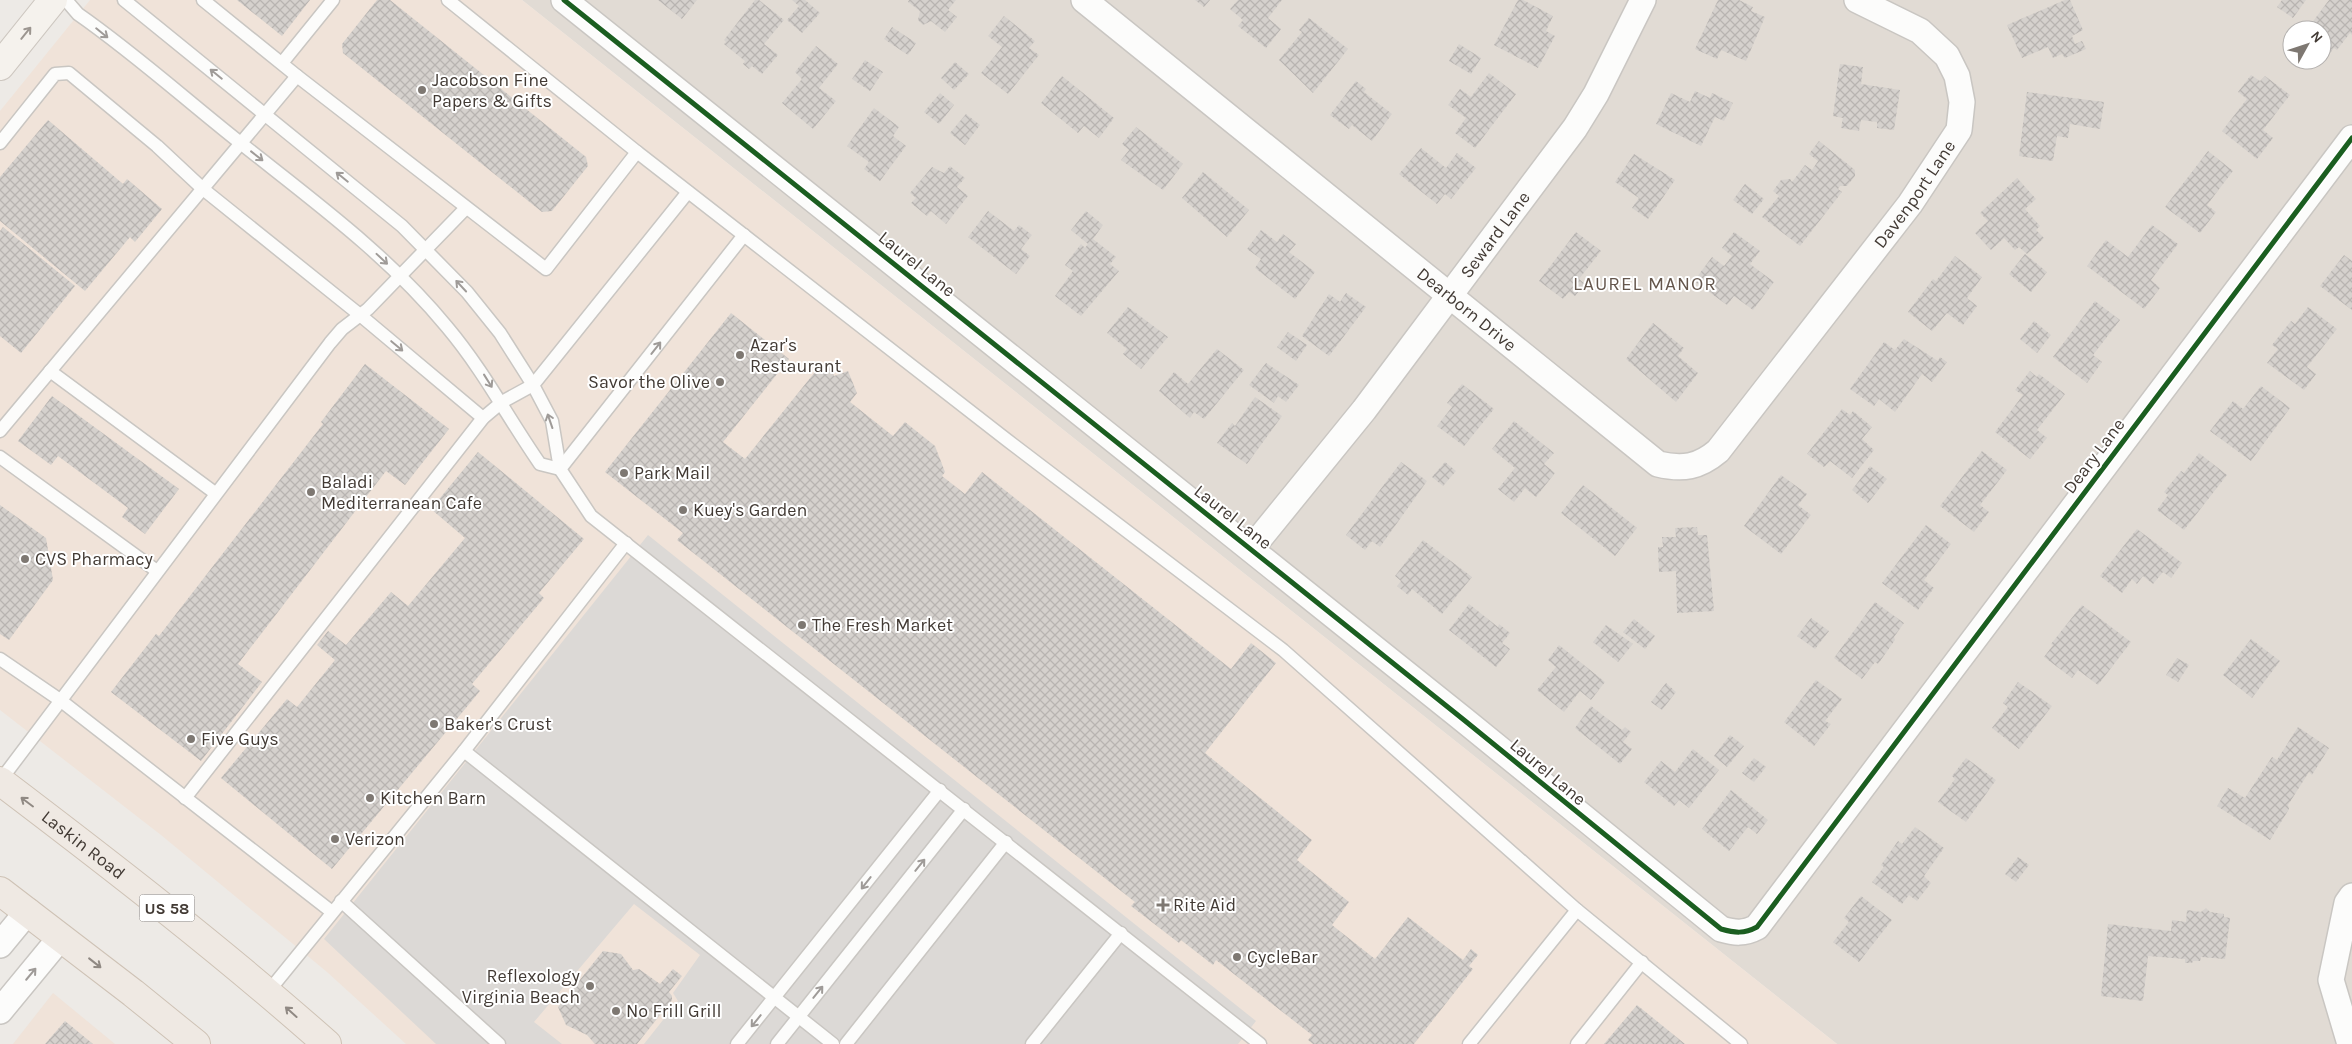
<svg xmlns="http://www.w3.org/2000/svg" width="2352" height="1044" font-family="Karla,sans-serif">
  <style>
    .residential { fill: #e1dbd4; fill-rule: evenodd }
    .commercial { fill: #f0e3d9 }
    .parking { fill: #dcd9d6 }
    .building { fill: url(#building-cross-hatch) }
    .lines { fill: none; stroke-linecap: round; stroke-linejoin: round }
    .lane-casing { stroke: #c9c6c2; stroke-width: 15 }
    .street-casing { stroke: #c9c6c2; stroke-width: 28 }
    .secondary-casing { stroke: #cdc7c0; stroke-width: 30 }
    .primary-casing { stroke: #cec2b5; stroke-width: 30 }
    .lane { stroke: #fcfcfb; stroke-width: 12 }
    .street { stroke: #fcfcfb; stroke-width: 25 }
    .secondary { stroke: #f5f2ed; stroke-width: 28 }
    .primary { stroke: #efe9e3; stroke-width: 28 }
    .cycleway-casing { stroke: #fff; stroke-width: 8 }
    .cycleway { stroke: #1b5e20; stroke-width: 5 }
    .oneway { stroke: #9c9690 }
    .oneway2 { stroke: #9f9b98 }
    .oneway3 { stroke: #908983 }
    .poi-dot { fill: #7e7872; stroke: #fff; stroke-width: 2 }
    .labels { text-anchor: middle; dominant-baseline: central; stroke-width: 4; stroke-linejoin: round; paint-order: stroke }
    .shield { fill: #fff; stroke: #7b7571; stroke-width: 1 }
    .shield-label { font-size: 16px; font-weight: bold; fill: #423a34 }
    .poi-label { font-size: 18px; fill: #423a34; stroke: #fff; text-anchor: start }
    .street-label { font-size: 18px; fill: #423a34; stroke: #fff }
    .neighbourhood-label { font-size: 19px; letter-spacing: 1px; fill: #64564c; stroke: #fff }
  </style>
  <defs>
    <pattern id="building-cross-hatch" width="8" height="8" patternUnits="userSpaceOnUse" patternTransform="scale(1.25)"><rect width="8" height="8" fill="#d5d1cd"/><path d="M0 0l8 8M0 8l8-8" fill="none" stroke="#b8b4b1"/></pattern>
  </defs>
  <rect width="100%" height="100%" fill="#edeae6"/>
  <path class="residential" d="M522,0H2352V1044H1837ZM2292,30H2322V60H2292Z"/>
  <g class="commercial">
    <polygon points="90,0 522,0 1837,1044 406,1044 327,972 161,835 0,710 0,111"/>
    <polygon points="53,993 115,1044 13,1044"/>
  </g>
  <polygon class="parking" points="648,535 1256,1021 1238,1044 644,1044 678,1001 673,993 700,955 634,904 534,1022 562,1044 436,1044 324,939"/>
  <g class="building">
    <polygon points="237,0 310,0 282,36"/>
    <polygon points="377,0 390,0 586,157 588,166 552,211 542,212 343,53 342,44"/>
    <polygon points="658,0 697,0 682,19"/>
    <polygon points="755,0 759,0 784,20 764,44 778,55 762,74 752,66 749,69 743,64 745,61 724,44 726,42 724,40"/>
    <polygon points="792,0 805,0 820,13 802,33 787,20 799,6"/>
    <polygon points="909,0 956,0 948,10 957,17 945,32 931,21 923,25 918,20 920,11 908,2"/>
    <polygon points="1195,0 1210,0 1204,7"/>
    <polygon points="1238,0 1282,0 1268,18 1281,29 1266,48 1238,26 1243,20 1230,9"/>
    <polygon points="1518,0 1523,0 1553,16 1546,31 1555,36 1538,68 1494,45"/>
    <polygon points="1718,0 1739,0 1753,7 1751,11 1765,17 1746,61 1721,50 1717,59 1695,49"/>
    <polygon points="2065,0 2070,0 2083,30 2072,36 2075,44 2082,41 2086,49 2065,58 2062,54 2053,58 2048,47 2022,58 2007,25"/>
    <polygon points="2282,0 2306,0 2293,18 2277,7"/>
    <polygon points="2329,0 2352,0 2352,35 2350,33 2337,50 2334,48 2327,57 2322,53 2322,30 2311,30 2308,28"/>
    <polygon points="1004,16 1035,41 1029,48 1039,55 1008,94 981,73 1002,47 988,36"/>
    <polygon points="1309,18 1348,49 1313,93 1279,60 1302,32 1299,30"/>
    <polygon points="892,27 916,43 908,55 884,39"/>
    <polygon points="1459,44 1481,58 1471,74 1449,61"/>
    <polygon points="816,46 838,64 819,88 836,101 813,129 782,103 802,79 795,72"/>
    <polygon points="865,60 883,72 870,91 852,79"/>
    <polygon points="955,62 969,74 954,90 941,78"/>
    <polygon points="1840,64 1863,67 1861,84 1900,90 1894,130 1877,128 1877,122 1861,120 1859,131 1841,128 1843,118 1833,116"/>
    <polygon points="1489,73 1516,94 1475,148 1455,133 1466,118 1448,105 1460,89 1471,97"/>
    <polygon points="2251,75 2260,81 2265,76 2290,95 2263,130 2273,138 2257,159 2222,131 2247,99 2238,92"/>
    <polygon points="1062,76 1114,118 1099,138 1084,126 1078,133 1041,103"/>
    <polygon points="1356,81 1366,89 1364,92 1392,114 1372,141 1352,125 1349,129 1330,115"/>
    <polygon points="1695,91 1710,98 1712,93 1733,103 1724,121 1715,117 1701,146 1656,124 1671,93 1690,102"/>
    <polygon points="2027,92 2104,102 2100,129 2070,124 2068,138 2057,136 2053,161 2019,156"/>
    <polygon points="940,93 954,105 939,124 924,112"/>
    <polygon points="874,108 899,127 893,136 906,146 880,181 864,169 869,162 847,146"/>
    <polygon points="966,114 980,125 965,145 950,133"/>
    <polygon points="48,120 123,184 127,179 162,209 135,242 130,237 85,291 0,221 0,177"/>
    <polygon points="1136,127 1183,164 1163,190 1121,160 1129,150 1122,144"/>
    <polygon points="1819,141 1855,170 1855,176 1847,186 1840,186 1838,189 1842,192 1800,246 1762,217 1779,196 1773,191 1781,180 1790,179 1792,182 1805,165 1812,170 1818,161 1809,154"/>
    <polygon points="1421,148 1446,168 1457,153 1476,168 1451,199 1445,194 1437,204 1399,174"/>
    <polygon points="2208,151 2233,171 2207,205 2216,212 2200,233 2165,207"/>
    <polygon points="1634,154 1675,180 1648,219 1632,208 1639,198 1615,182"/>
    <polygon points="950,166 965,178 957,187 968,196 946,224 931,211 927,216 911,203 916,198 910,193 932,167 944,173"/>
    <polygon points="1203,172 1249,210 1227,237 1182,198"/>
    <polygon points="2017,178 2036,199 2025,209 2040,226 2036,230 2044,238 2027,254 2019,247 2015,250 2004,238 1991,250 1975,233 1988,221 1980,213"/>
    <polygon points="1745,184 1764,199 1752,214 1733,200"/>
    <polygon points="988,211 1014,231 1019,225 1032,235 1021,249 1030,256 1016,274 968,237"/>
    <polygon points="1086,211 1103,225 1093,239 1116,257 1110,264 1119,271 1081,316 1055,296 1073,271 1065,265 1081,244 1085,248 1088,244 1071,230"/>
    <polygon points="2152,225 2178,244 2151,280 2160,288 2144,309 2087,266 2106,240 2128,257"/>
    <polygon points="3,227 75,286 21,353 0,336 0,231"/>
    <polygon points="1261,230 1277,242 1283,234 1296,244 1289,252 1315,272 1295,299 1255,268 1261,259 1247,249"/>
    <polygon points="1576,232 1601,251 1579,279 1585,284 1575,296 1569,292 1563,299 1539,281"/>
    <polygon points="1734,232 1760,251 1750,264 1774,282 1753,310 1734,296 1727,305 1694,281 1712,257 1724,266 1732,256 1722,248"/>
    <polygon points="2025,254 2047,272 2031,292 2009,274"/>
    <polygon points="2344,255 2352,261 2352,310 2320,286"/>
    <polygon points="1955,256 1982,277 1967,298 1977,306 1963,325 1947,313 1932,331 1908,312 1933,279 1936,281"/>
    <polygon points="1346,293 1366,307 1329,356 1302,336 1329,294 1340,302"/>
    <polygon points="2095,301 2120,320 2093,355 2102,362 2087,383 2053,357"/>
    <polygon points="1128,307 1168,337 1141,369 1123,354 1127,349 1107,333"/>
    <polygon points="2308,307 2337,329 2307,367 2316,374 2304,390 2267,363 2278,349 2272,345 2291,321 2295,324"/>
    <polygon points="731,313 789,359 723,442 745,459 819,367 829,363 834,376 848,371 857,393 850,402 893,436 905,422 935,446 945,472 942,476 965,494 982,472 1231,669 1251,643 1276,663 1205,753 1312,840 1297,860 1349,902 1332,925 1375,959 1408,917 1463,960 1471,949 1478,955 1469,966 1473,969 1414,1044 1313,1044 1308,1040 1312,1035 1216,960 1213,965 1181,940 1179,943 1131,906 1135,902 677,540 683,533 605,472"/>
    <polygon points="2034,321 2051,335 2037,353 2020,339"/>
    <polygon points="1653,323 1684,348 1678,356 1698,373 1676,402 1626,359"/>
    <polygon points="1288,332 1307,345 1296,361 1277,347"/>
    <polygon points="1904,339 1938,361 1940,357 1947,362 1932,382 1922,374 1895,412 1879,399 1874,406 1850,389 1884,342 1895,350"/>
    <polygon points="1217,349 1244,370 1204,419 1194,412 1190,418 1159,391 1174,372 1188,384"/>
    <polygon points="1266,363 1299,385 1286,402 1278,396 1274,403 1249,385"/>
    <polygon points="365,364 449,429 405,485 386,471 238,664 262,682 201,761 111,692 156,634 159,636 323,424 321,422"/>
    <polygon points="2030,371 2037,377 2039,374 2065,394 2037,430 2047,438 2030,459 1995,432 2023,395 2015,390"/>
    <polygon points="1462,384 1494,409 1464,446 1437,426 1452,407 1447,403"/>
    <polygon points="2261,386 2290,408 2251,461 2210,431 2233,401 2243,409"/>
    <polygon points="52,396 179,489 145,534 122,517 128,508 58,456 51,465 18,441"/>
    <polygon points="1255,397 1282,416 1247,464 1217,443 1232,423 1235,426"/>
    <polygon points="1842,409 1850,415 1853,411 1872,427 1862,439 1874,450 1852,478 1830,461 1824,467 1807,454"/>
    <polygon points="1514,421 1554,453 1544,464 1555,473 1536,497 1525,488 1514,502 1498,489 1515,468 1492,449"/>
    <polygon points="1982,451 2007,470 1980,505 1989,512 1974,532 1940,506"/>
    <polygon points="478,452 584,539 539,593 544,598 472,684 480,691 332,869 221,778 287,699 297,707 335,660 317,645 328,631 346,645 391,592 408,606 465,538 431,509"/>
    <polygon points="2199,453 2227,475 2184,530 2157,510 2168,495 2164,492 2181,471 2184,473"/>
    <polygon points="1401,462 1427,481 1380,547 1372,541 1365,550 1346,535"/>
    <polygon points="1445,462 1456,471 1443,486 1432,477"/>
    <polygon points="1870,466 1887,479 1868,503 1852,490"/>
    <polygon points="1781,475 1807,494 1798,505 1811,515 1781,554 1744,526"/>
    <polygon points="1583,485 1637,528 1615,556 1561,513"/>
    <polygon points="0,505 46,538 53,580 9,640 0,634"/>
    <polygon points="1926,525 1951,544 1924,580 1934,588 1918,610 1882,583"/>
    <polygon points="1697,527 1698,535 1707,535 1714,611 1677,613 1676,571 1659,572 1658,547 1663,547 1662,537 1676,537 1675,528"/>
    <polygon points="2137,529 2182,563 2171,578 2163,572 2153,584 2143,576 2137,584 2132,579 2122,593 2100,576"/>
    <polygon points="1423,540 1472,577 1442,614 1412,589 1408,595 1397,586 1401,581 1395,576"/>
    <polygon points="1875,602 1904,623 1894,637 1895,640 1878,664 1875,662 1862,679 1834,658"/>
    <polygon points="1469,604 1498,627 1499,624 1510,633 1502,643 1510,649 1496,667 1449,630"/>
    <polygon points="2082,605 2131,642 2098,685 2078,670 2072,678 2044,657 2053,645 2051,644"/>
    <polygon points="1811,618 1829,631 1815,649 1797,636"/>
    <polygon points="1634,619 1655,636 1645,649 1623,632"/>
    <polygon points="1606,625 1633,644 1618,662 1593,642"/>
    <polygon points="2251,639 2280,661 2252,698 2223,675"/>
    <polygon points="1559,645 1605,682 1591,700 1580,691 1564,712 1537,690 1556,667 1548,660"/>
    <polygon points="2177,658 2189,665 2178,682 2166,675"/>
    <polygon points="1816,680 1842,699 1825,721 1831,724 1814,746 1784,722"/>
    <polygon points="2018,682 2052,706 2019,749 1992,728 2008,707 2003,703"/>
    <polygon points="1666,683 1676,692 1662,710 1651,702"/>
    <polygon points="1591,706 1622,730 1625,727 1631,732 1623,742 1632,749 1620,764 1575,728"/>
    <polygon points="2298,727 2329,748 2312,775 2309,772 2288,805 2289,809 2270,840 2217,806 2228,788 2245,798 2272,757 2277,760"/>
    <polygon points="1730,735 1744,746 1727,767 1714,756"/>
    <polygon points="1693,749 1719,770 1689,808 1679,800 1674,806 1644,782 1661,761 1675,772"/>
    <polygon points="1754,758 1766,767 1754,782 1742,773"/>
    <polygon points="1966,758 1996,780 1966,822 1938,802 1955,779 1952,776"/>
    <polygon points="1731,790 1768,820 1757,834 1748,827 1729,851 1702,829"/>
    <polygon points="1915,827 1944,848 1924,876 1931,883 1917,901 1909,895 1902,904 1872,882 1884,867 1881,865 1898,841 1902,844"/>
    <polygon points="2018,857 2029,865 2016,882 2005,874"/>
    <polygon points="1861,896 1892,920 1859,962 1833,942 1849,922 1844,918"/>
    <polygon points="2206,908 2210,912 2224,914 2224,917 2230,918 2225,959 2201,957 2200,961 2193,961 2192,963 2185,963 2185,959 2148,956 2143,1001 2101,996 2108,924 2171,931 2172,920 2186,922 2187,910 2201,912"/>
    <polygon points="603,951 621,954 633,970 639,969 660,984 673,969 682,976 669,992 672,996 672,1000 637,1044 595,1044 587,1035 566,1025 558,1007"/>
    <polygon points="1637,1005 1685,1044 1604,1044"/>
    <polygon points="65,1021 93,1044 45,1044"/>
  </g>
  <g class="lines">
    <defs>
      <g id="lane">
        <path d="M66,0L78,14C134,53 185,99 238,141C312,200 387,254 447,327C484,371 508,418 540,464L560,469"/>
        <polyline points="124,0 402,226 467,292 500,333 533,385 552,421 560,469 591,516 1260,1044"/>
        <polyline points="203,0 297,76 546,269 637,152 448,0"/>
        <polyline points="282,63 333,0"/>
        <polyline points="0,143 55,74 69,73 157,146 203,189 360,315 483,418"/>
        <polyline points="637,152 1007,440 1283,650 1577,910 1469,1044"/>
        <polyline points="50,371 215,493"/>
        <polyline points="0,431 297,76"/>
        <polyline points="0,457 157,571"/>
        <polyline points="560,469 744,235"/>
        <polyline points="0,659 60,700 332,912"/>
        <polyline points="464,751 833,1044"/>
        <polyline points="0,781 330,343 342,329 368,309 466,208"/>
        <polyline points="185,798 483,418 502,402 533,385 688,192"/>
        <polyline points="341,901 499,1044"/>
        <polyline points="1577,910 1741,1044"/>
        <polyline points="268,992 464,751 626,543"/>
        <polyline points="737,1044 940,790"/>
        <polyline points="777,1044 964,809"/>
        <polyline points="846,1044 1006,842"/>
        <polyline points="1032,1044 1121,933"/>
        <polyline points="1577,1044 1642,962"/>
      </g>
      <g id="street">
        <path d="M564,0L1464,720L1721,929C1735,933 1744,934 1757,927L2352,138"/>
        <path id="s1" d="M1084,0L1658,464C1683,470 1699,467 1718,451L1910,204L1959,130L1962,102L1957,76L1947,56L1920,31L1857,0"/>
        <path id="s2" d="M1251,549L1364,410L1575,128L1596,94L1643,0"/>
        <polyline points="0,945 28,911"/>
        <polyline points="0,1011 61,937"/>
        <polyline points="2350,1044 2331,980 2347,903 2352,896"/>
      </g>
      <polyline id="secondary" points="0,66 53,0"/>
      <g id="primary">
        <path id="s3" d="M0,781C112,866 222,951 327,1044"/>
        <polyline points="0,891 133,993 196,1044"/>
      </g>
    </defs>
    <use href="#lane" class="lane-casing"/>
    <use href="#street" class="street-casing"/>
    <use href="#secondary" class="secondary-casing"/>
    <use href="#primary" class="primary-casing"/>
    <use href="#lane" class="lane"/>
    <use href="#street" class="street"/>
    <use href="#secondary" class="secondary"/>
    <use href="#primary" class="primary"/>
    <defs>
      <path id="cycleway" d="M564,0L1464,720L1721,929C1735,933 1744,934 1757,927L2352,138"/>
    </defs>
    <use href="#cycleway" class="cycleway-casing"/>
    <use href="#cycleway" class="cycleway"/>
  </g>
  <defs><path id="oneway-shaft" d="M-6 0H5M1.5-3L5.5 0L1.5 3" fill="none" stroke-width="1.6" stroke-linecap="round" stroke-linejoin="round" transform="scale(1.25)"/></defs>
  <use class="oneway" href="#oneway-shaft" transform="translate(26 33) rotate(-51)"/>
  <g class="oneway2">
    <use href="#oneway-shaft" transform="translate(102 33) rotate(39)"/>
    <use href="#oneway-shaft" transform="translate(216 74) rotate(-141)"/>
    <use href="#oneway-shaft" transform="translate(257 156) rotate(38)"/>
    <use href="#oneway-shaft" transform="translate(342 177) rotate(-141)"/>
    <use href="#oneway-shaft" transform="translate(382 259) rotate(43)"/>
    <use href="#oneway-shaft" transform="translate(461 286) rotate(-133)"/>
    <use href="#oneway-shaft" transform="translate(397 346) rotate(40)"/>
    <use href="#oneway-shaft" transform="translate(656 348) rotate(-52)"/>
    <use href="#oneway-shaft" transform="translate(488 381) rotate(58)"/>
    <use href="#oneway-shaft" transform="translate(550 421) rotate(-109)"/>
    <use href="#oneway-shaft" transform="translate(920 865) rotate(-51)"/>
    <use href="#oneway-shaft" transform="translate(866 883) rotate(128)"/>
    <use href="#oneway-shaft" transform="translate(31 974) rotate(-50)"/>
    <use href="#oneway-shaft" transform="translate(818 992) rotate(-51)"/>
    <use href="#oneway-shaft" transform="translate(756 1021) rotate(129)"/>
  </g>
  <g class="oneway3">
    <use href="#oneway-shaft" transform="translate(27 802) rotate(-143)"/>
    <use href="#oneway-shaft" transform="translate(95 963) rotate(38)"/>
    <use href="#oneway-shaft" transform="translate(291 1012) rotate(-138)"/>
  </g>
  <g class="poi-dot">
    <circle cx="422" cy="90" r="5"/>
    <circle cx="740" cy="355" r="5"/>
    <circle cx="720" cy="382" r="5"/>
    <circle cx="624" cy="473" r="5"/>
    <circle cx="311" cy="492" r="5"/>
    <circle cx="683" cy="510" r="5"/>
    <circle cx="25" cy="559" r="5"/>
    <circle cx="802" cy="625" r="5"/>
    <circle cx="434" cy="724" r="5"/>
    <circle cx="191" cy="739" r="5"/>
    <circle cx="370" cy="798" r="5"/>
    <circle cx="335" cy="839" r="5"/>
    <path d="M1160.5 897.5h5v5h5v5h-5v5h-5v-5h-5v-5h5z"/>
    <circle cx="1237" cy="957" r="5"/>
    <circle cx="590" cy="986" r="5"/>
    <circle cx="616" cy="1011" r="5"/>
  </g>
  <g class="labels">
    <rect class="shield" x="139.5" y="894.5" width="55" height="27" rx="4"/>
    <g class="shield-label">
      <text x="167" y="908">US 58</text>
    </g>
    <g class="poi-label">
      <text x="432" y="80">Jacobson Fine<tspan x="432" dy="21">Papers &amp; Gifts</tspan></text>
      <text x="750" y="345">Azar's<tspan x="750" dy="21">Restaurant</tspan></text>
      <text x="710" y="382" text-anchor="end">Savor the Olive</text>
      <text x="634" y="473">Park Mail</text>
      <text x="321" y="482">Baladi<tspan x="321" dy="21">Mediterranean Cafe</tspan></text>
      <text x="693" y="510">Kuey's Garden</text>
      <text x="35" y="559">CVS Pharmacy</text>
      <text x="812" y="625">The Fresh Market</text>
      <text x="444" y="724">Baker's Crust</text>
      <text x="201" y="739">Five Guys</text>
      <text x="380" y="798">Kitchen Barn</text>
      <text x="345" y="839">Verizon</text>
      <text x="1173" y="905">Rite Aid</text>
      <text x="1247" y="957">CycleBar</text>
      <text x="580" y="976" text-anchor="end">Reflexology<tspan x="580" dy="21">Virginia Beach</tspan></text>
      <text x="626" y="1011">No Frill Grill</text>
    </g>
    <g class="street-label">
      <text stroke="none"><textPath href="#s1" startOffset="1126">Davenport Lane</textPath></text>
      <text stroke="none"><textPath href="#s2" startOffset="398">Seward Lane</textPath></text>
      <text transform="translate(917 264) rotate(39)">Laurel Lane</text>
      <text stroke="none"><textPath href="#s1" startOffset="492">Dearborn Drive</textPath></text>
      <text transform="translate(2094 456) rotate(-53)">Deary Lane</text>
      <text transform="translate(1233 517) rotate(38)">Laurel Lane</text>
      <text transform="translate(1548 772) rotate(40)">Laurel Lane</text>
      <text stroke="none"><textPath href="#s3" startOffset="105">Laskin Road</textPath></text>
    </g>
    <g class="neighbourhood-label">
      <text x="1645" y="284">LAUREL MANOR</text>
    </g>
  </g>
  <g transform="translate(2307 45) rotate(50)"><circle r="24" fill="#ffffff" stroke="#b3b0ae"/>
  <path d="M0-4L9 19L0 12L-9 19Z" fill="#7e7872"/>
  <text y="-8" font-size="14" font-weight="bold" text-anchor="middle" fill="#423a34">N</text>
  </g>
</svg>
